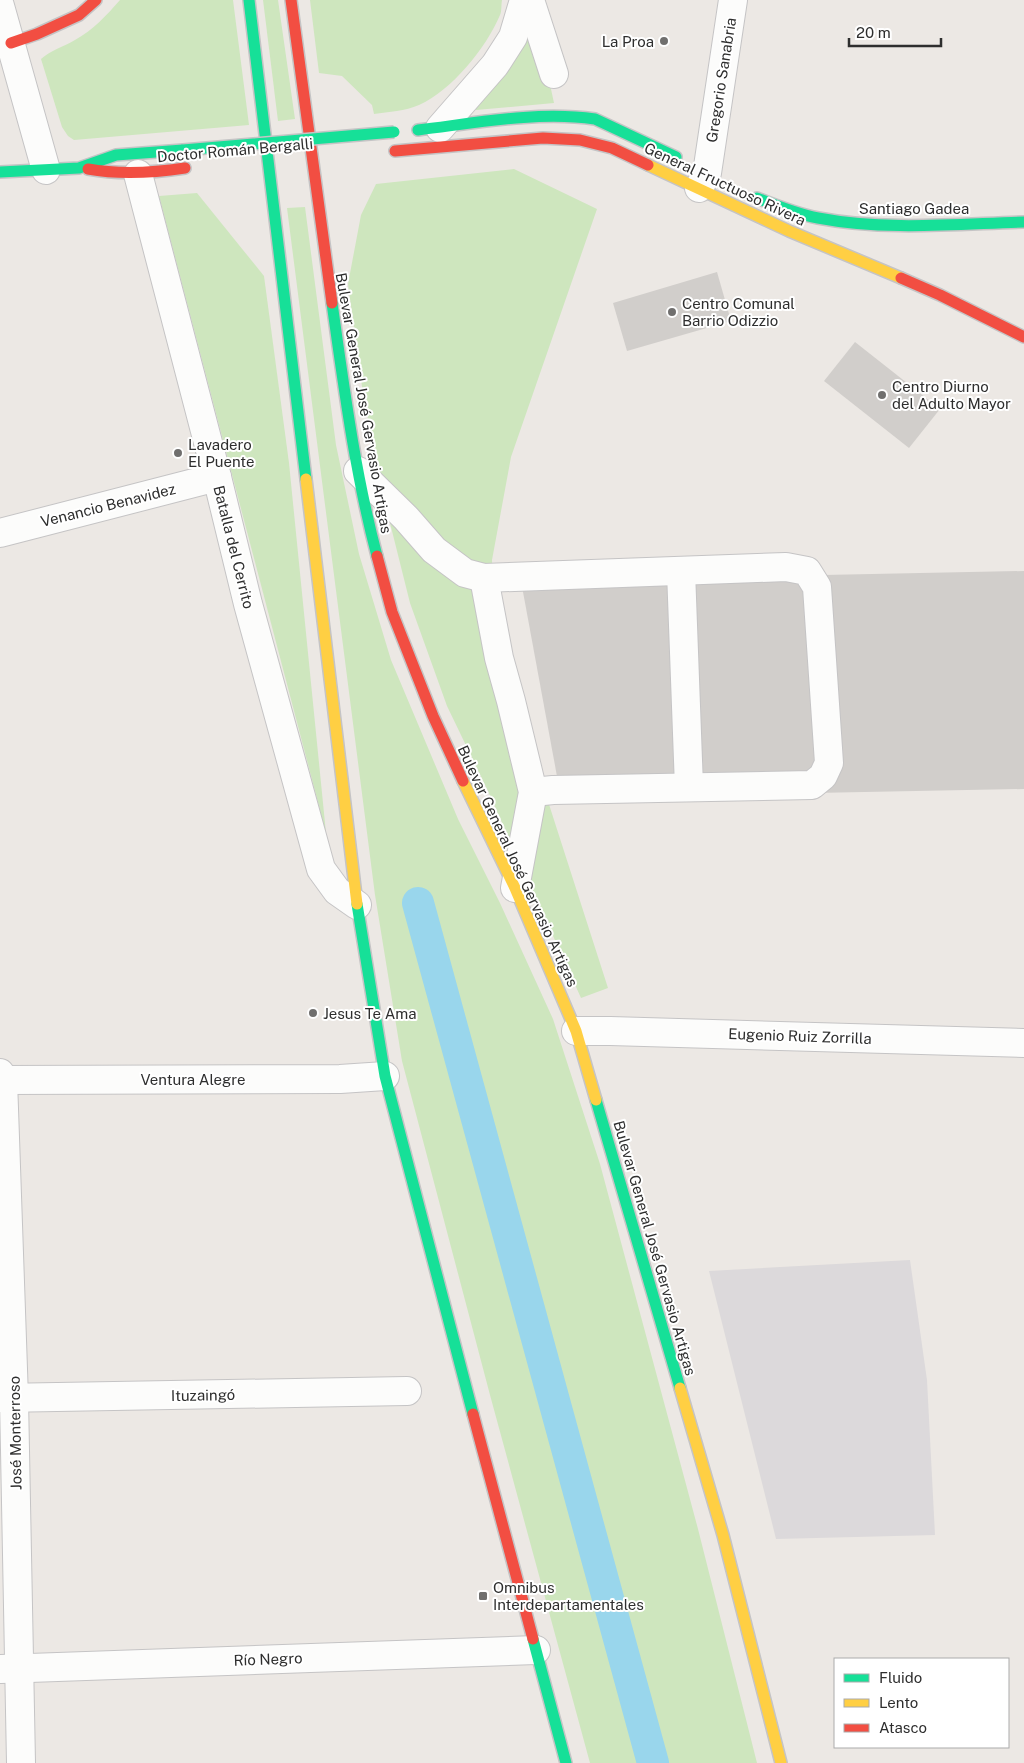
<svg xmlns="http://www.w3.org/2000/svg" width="1024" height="1763" font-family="'Public Sans',sans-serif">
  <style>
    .industrial { fill: #dcd9db }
    .green { fill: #cee6be }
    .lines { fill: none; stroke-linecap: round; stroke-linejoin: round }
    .canal { stroke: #99d6ec; stroke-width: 32 }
    .building { fill: #d1cecb }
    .street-casing { stroke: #c5c4c5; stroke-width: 30 }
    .fast-casing { stroke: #c5c4c5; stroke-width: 14 }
    .slow-casing { stroke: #c5c4c5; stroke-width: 14 }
    .jam-casing { stroke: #c5c4c5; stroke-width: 14 }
    .street { stroke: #fcfcfb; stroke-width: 28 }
    .fast { stroke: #16e098; stroke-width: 11 }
    .slow { stroke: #ffcf43; stroke-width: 11 }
    .jam { stroke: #f24e42; stroke-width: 11 }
    .fast-bridge-casing { stroke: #c5c4c5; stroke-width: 14; stroke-linecap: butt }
    .fast-bridge { stroke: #16e098; stroke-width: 11 }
    .poi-dot { fill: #706f6e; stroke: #fff; stroke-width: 2 }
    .labels { text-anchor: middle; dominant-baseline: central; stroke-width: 4; stroke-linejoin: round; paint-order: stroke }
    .poi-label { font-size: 15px; fill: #2e2e2e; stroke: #fff; text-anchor: start }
    .street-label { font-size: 15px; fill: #2e2e2e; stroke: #fff }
  </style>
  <rect width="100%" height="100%" fill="#ece8e4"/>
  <polygon class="industrial" points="910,1260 927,1380 935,1535 776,1539 709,1271"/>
  <g class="green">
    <path d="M120,0H233L249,125L74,140L68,136L62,127L41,59C51,50 63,47 75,40C93,30 107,15 120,0Z"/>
    <polygon points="263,0 278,0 295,119 278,121"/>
    <path d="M310,0H502C501,5 502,11 500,15C486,48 452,90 419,105C405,111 389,112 374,114L372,105L342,76L319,73Z"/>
    <polygon points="525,30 551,89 554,103 476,110 474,106"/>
    <polygon points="514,169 597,209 511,457 492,560 493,591 537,767 608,988 581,998 487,789 447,706 410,603 384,499 363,394 348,284 361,215 376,184"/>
    <polygon points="197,193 264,276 289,463 326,833 159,196"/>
    <polygon points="305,207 336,445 359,554 391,660 458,819 500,903 553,1019 600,1164 698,1529 757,1763 590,1763 490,1395 402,1061 375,895 287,208"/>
  </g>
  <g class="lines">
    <polyline class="canal" points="418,903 653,1763"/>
  </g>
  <g class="building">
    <polygon points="717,272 731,321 627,351 613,303"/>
    <polygon points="855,342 940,409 909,448 824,381"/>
    <polygon points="1024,571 1024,789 561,798 521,581"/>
  </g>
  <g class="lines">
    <defs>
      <g id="street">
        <polyline points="530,0 554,74"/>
        <polyline points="0,6 46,170"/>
        <polyline points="440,128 495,65 513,37 524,0"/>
        <polyline points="138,174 217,477 248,604 321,869 337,891 357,905"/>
        <polyline points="699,188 707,173 733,0"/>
        <polyline points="358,471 406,518 434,550 465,573 484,578 786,567 807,571 817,587 829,763 823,776 812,785 553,790 533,792"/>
        <polyline points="0,533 217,477"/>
        <polyline points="681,571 689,787"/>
        <polyline points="484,578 499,658 511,701 533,792 515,888"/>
        <polyline points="576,1031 610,1031 1024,1043"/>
        <polyline points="0,1073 3,1080 14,1398 21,1763"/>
        <polyline points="0,1080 340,1079 385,1076"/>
        <polyline points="0,1398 407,1391"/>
        <polyline points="1,1669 536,1650"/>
      </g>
      <g id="fast">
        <polyline points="249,0 306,479"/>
        <path d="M418,130C476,123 537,111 595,119L676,157"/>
        <polyline points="0,172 79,168 116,155 183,150"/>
        <path d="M757,198C777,206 797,214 818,218C886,231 956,224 1024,222"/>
        <path d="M332,303C344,388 355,473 377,556"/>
        <polyline points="357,904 385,1076 473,1414"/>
        <polyline points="596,1100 680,1388"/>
        <polyline points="533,1639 566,1763"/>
      </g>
      <g id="slow">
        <polyline points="648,165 789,231 901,278"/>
        <polyline points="306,479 357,904"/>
        <polyline points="463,781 515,888 576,1031 596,1100"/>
        <polyline points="680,1388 723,1535 781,1763"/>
      </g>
      <g id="jam">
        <polyline points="291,0 332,303"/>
        <polyline points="11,43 37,34 79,15 96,0"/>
        <polyline points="395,151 543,138 580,140 612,148 648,165"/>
        <path d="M88,169C121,175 152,173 185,168"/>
        <polyline points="901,278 940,295 1024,337"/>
        <polyline points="377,556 392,612 433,716 463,781"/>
        <polyline points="473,1414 533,1639"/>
      </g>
    </defs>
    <use href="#street" class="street-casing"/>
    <use href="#fast" class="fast-casing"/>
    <use href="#slow" class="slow-casing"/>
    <use href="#jam" class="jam-casing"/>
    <use href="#street" class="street"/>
    <use href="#fast" class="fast"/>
    <use href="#slow" class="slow"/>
    <use href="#jam" class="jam"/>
    <defs>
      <polyline id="fast-bridge" points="183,150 394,132"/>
    </defs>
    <use href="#fast-bridge" class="fast-bridge-casing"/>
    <use href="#fast-bridge" class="fast-bridge"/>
  </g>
  <g class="poi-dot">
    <circle cx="664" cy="41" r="5"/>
    <circle cx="672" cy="312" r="5"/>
    <circle cx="882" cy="395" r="5"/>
    <circle cx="178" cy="453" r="5"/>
    <circle cx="313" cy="1013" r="5"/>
    <rect x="478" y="1591" width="10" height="10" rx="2.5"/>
  </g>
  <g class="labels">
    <g class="poi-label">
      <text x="654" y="41" text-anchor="end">La Proa</text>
      <text x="682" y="303">Centro Comunal<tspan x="682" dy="17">Barrio Odizzio</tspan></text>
      <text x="892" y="386">Centro Diurno<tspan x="892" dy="17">del Adulto Mayor</tspan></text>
      <text x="188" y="444">Lavadero<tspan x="188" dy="17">El Puente</tspan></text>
      <text x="323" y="1013">Jesus Te Ama</text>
      <text x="493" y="1587">Omnibus<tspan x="493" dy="17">Interdepartamentales</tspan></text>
    </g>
    <g class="street-label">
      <text transform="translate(721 80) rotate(-81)">Gregorio Sanabria</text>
      <text transform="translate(235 150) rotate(-5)">Doctor Román Bergalli</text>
      <text transform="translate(725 184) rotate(25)">General Fructuoso Rivera</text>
      <text x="914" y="208">Santiago Gadea</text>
      <text transform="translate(364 403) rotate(80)">Bulevar General José Gervasio Artigas</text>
      <text transform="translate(108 505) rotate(-14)">Venancio Benavidez</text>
      <text transform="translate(234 547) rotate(76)">Batalla del Cerrito</text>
      <text transform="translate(518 866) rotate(65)">Bulevar General José Gervasio Artigas</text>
      <text transform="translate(800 1036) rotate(2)">Eugenio Ruiz Zorrilla</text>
      <text x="193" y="1079">Ventura Alegre</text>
      <text transform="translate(655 1248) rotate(74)">Bulevar General José Gervasio Artigas</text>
      <text transform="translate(203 1395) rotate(-1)">Ituzaingó</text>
      <text transform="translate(15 1433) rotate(-91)">José Monterroso</text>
      <text transform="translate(268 1659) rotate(-2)">Río Negro</text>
    </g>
  </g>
  <rect x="834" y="1658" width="175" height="90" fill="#ffffff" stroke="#ababab"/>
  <rect x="844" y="1674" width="25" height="8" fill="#16e098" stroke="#ababab"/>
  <text x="879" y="1683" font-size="15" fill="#2e2e2e">Fluido</text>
  <rect x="844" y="1699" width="25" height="8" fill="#ffcf43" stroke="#ababab"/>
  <text x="879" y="1708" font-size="15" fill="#2e2e2e">Lento</text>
  <rect x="844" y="1724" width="25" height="8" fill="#f24e42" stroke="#ababab"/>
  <text x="879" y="1733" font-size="15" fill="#2e2e2e">Atasco</text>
  <path d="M849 38v8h92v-8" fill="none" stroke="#2e2e2e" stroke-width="2.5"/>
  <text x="856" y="38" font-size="15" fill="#2e2e2e" stroke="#ffffff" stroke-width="4" paint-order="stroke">20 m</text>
</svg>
